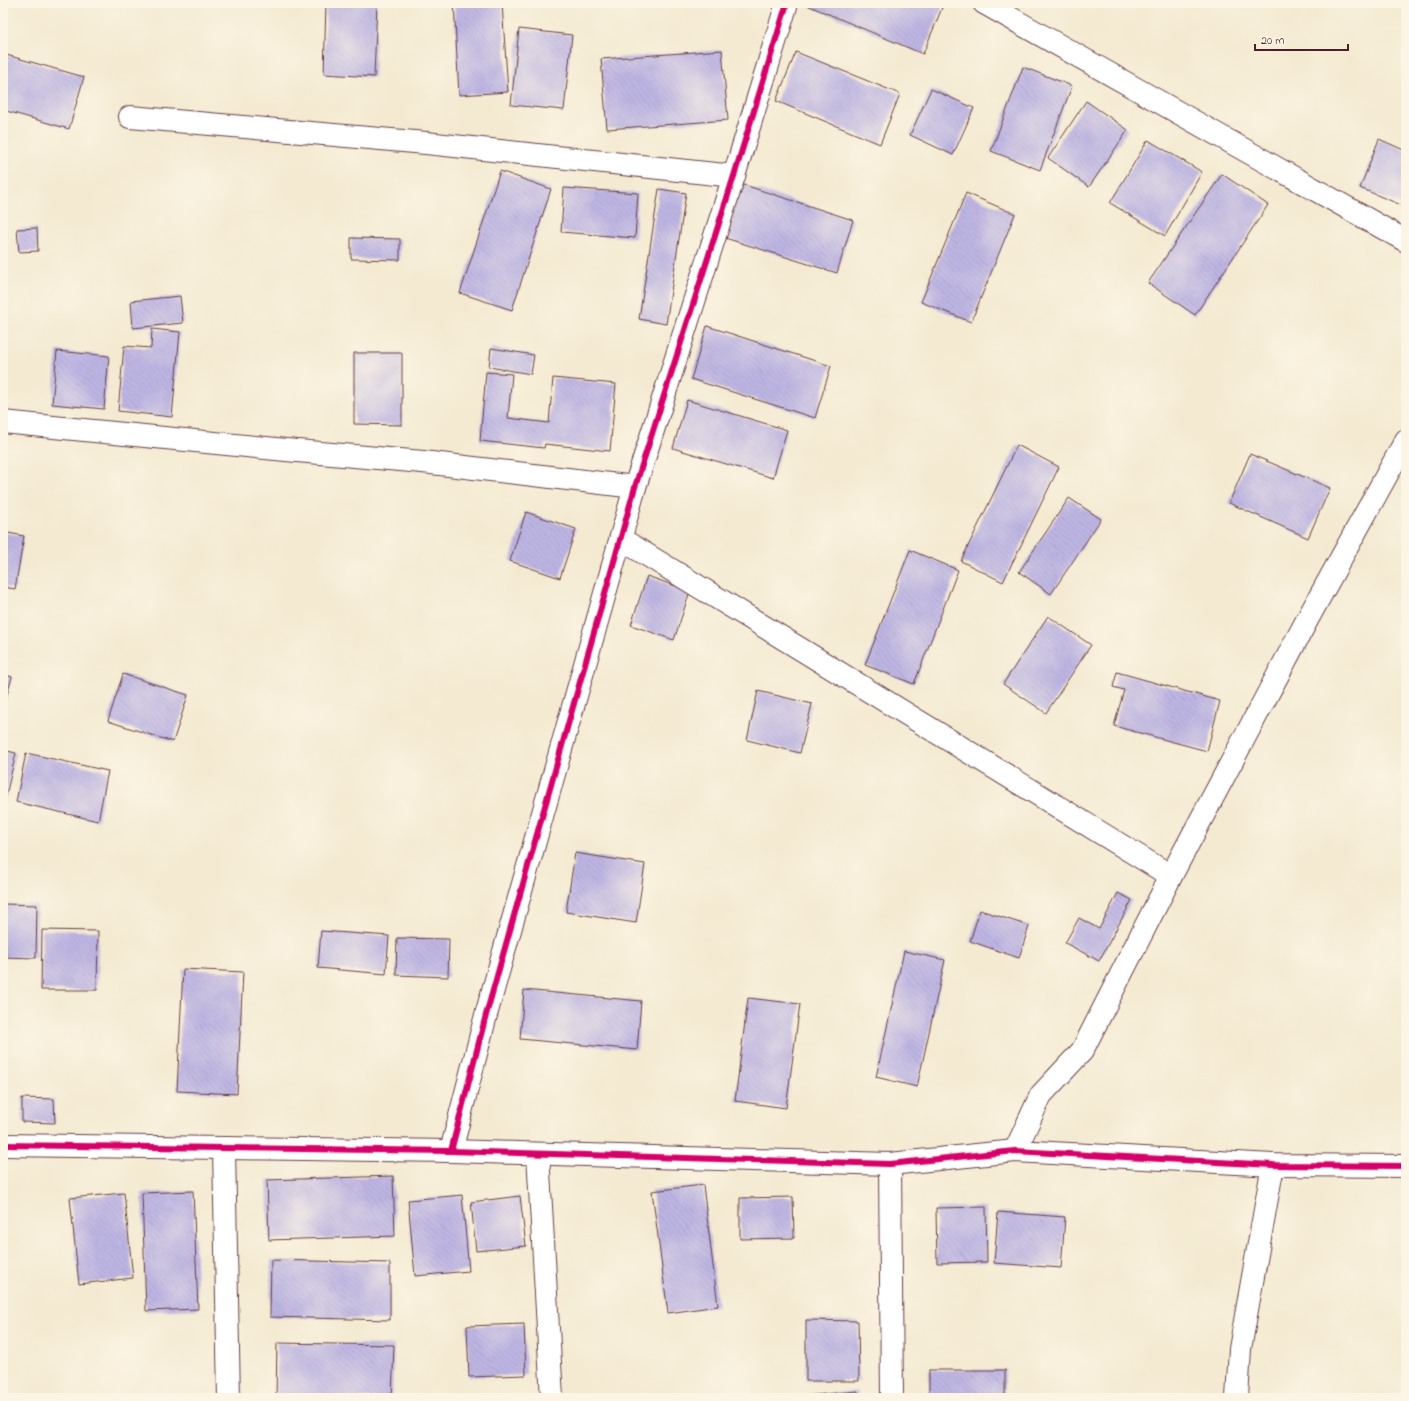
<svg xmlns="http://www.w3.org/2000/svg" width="1409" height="1401" font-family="'Indie Flower',sans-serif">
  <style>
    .building { fill: url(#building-back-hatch) }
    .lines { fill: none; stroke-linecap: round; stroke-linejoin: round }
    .minor-casing { stroke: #643d44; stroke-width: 24 }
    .minor { stroke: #fff; stroke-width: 22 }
    .cycleway-casing { stroke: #fcf5e5; stroke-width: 8 }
    .cycleway { stroke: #d6006c; stroke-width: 6 }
  </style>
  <defs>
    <pattern id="building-back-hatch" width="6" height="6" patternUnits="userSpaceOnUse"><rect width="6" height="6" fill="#bdb5e3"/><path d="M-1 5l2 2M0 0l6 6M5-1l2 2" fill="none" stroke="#a49bc3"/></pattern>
  </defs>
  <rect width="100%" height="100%" fill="#fcf5e5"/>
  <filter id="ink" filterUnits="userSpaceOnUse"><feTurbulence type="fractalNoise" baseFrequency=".025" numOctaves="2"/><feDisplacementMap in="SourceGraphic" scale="8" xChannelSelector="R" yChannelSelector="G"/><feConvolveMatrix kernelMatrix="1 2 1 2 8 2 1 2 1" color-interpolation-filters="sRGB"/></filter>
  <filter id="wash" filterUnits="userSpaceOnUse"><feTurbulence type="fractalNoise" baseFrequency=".012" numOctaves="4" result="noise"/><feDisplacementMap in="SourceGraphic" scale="16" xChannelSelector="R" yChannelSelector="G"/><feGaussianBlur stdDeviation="0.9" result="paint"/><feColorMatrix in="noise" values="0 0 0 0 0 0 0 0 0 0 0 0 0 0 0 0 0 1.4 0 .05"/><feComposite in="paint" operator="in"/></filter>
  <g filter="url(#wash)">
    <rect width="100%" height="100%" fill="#f4ead2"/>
    <g id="blocks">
      <g class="building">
        <polygon points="326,3 377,3 374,77 324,74"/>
        <polygon points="454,3 502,3 508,92 459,95"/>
        <polygon points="807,3 944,3 923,54 807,5"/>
        <polygon points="519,29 572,35 564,110 511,105"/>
        <polygon points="722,50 728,120 607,129 601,59"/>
        <polygon points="796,52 900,94 880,144 776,101"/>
        <polygon points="3,54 84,77 69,129 3,110"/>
        <polygon points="1023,67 1072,86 1040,170 991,151"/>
        <polygon points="931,89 974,108 953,155 910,135"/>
        <polygon points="1086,101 1128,130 1089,187 1048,158"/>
        <polygon points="1379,139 1406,151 1406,207 1360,188"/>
        <polygon points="1148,140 1202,172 1165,236 1110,203"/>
        <polygon points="500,171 551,189 512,310 460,293"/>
        <polygon points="1222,174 1268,205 1195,315 1148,283"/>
        <polygon points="741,184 853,220 837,273 725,238"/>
        <polygon points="564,188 638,193 635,238 561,232"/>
        <polygon points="659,189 686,193 666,324 639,319"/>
        <polygon points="966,193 1015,214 971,322 921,302"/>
        <polygon points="37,228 38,251 19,252 17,229"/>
        <polygon points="351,238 400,239 400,260 351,259"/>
        <polygon points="180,296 183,323 133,328 131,301"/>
        <polygon points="707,326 831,366 815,418 691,379"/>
        <polygon points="152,329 180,332 172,417 118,411 124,346 151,348"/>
        <polygon points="491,348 534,355 531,374 489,367"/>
        <polygon points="57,351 109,356 104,409 52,404"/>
        <polygon points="354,353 402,353 402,425 354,424"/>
        <polygon points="486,372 512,374 508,418 549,423 553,378 616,384 610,451 545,444 544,448 480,441"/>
        <polygon points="687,400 787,430 773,478 673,448"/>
        <polygon points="1017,445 1059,467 1003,582 961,561"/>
        <polygon points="1250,454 1330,488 1308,538 1229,503"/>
        <polygon points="1069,498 1101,519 1051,594 1019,572"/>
        <polygon points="526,512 576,529 560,578 510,561"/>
        <polygon points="3,532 24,536 15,589 3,587"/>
        <polygon points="910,550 958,570 914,684 865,665"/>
        <polygon points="647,576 690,591 674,640 631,625"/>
        <polygon points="1048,616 1091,645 1046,713 1003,684"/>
        <polygon points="1117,672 1220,701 1207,751 1114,726 1124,690 1113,687"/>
        <polygon points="3,674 12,677 3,709"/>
        <polygon points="123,674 188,695 173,742 108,721"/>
        <polygon points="758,691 812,704 800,753 747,740"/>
        <polygon points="3,750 16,753 4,804 3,804"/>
        <polygon points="26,753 108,771 98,821 16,802"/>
        <polygon points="575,853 645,864 636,923 566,912"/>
        <polygon points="1118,893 1132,900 1099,961 1065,943 1079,918 1099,929"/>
        <polygon points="3,904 37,905 36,958 3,957"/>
        <polygon points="980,910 1029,926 1019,958 970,941"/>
        <polygon points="42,930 98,931 97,990 41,990"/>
        <polygon points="321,931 389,936 386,974 318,968"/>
        <polygon points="397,938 449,939 448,977 396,975"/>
        <polygon points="904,951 945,960 917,1087 876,1077"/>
        <polygon points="183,969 243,972 237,1094 177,1091"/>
        <polygon points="524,990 641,1001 637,1050 520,1039"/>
        <polygon points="748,998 800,1004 786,1108 735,1101"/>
        <polygon points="22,1098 54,1099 55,1123 22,1122"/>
        <polygon points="393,1176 395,1236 269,1240 267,1180"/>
        <polygon points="703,1185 718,1306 668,1313 652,1191"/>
        <polygon points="193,1191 198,1309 146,1311 142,1193"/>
        <polygon points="124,1193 133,1278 79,1284 70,1198"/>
        <polygon points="462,1195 469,1271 415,1276 408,1200"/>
        <polygon points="520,1196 526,1246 476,1251 471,1202"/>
        <polygon points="793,1197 794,1238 740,1239 740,1198"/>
        <polygon points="986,1207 987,1262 937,1263 936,1208"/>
        <polygon points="998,1212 1065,1217 1061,1268 994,1263"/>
        <polygon points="271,1260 390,1263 390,1320 270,1317"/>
        <polygon points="806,1320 858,1321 859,1381 806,1381"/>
        <polygon points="524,1324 526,1375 469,1377 467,1326"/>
        <polygon points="277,1343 394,1345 392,1398 276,1398"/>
        <rect x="929" y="1370" width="76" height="28"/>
        <polygon points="858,1391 858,1398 793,1398 793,1397"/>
      </g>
    </g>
  </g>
  <g filter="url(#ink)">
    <use href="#blocks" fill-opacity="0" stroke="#643d44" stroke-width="1"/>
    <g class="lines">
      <defs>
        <g id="minor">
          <polyline points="984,3 1406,241"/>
          <polyline points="130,117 426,143 734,176"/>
          <polyline points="3,422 286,450 423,462 635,487"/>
          <polyline points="621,539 1171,876"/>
          <polyline points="3,1145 451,1151 890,1164 1015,1151 1273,1165 1406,1166"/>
          <polyline points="224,1149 229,1398"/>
          <polyline points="451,1151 486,1015 635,487 734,176 787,3"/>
          <polyline points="1015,1151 1041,1095 1082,1051 1171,876 1307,620 1406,440"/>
          <polyline points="538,1154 552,1398"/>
          <polyline points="890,1164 892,1398"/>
          <polyline points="1237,1398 1240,1349 1273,1165"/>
        </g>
      </defs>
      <use href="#minor" class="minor-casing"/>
      <use href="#minor" class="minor"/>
      <defs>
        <g id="cycleway">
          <polyline points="3,1145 451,1151 890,1164 1015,1151 1273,1165 1406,1166"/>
          <polyline points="451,1151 486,1015 635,487 734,176 787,3"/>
        </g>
      </defs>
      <use href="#cycleway" class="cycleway-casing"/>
      <use href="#cycleway" class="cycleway"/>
    </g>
  </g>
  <rect width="1409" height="1401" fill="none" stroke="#fcf5e5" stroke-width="16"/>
  <path d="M1255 44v6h93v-6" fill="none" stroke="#4a1f2b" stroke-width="2"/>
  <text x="1261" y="44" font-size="12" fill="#4a1f2b" stroke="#fcf5e5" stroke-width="3" paint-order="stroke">20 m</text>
</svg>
